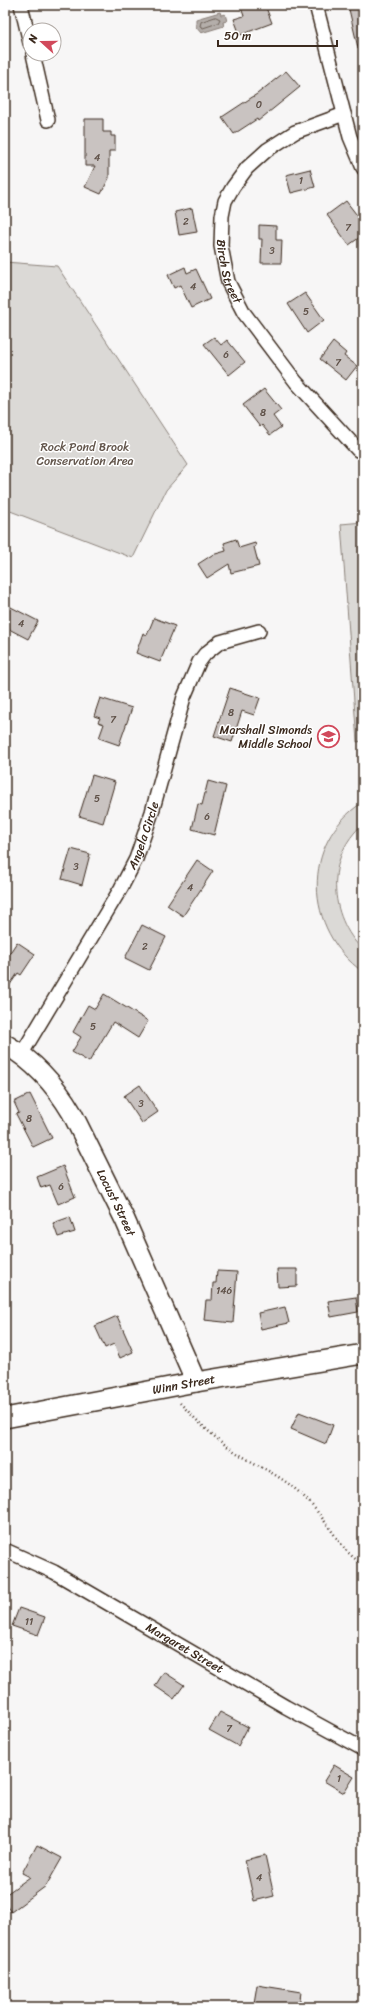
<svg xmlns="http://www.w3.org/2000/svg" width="368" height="2012" font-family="Sriracha,sans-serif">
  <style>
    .green { fill: #dbd9d6; stroke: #8b827a }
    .water { fill: #b4aeaa; stroke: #847972 }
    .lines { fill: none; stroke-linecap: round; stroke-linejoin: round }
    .shore { stroke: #6b5f56; stroke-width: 1 }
    .building { fill: #c9c3c1; stroke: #3b2a1e }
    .street-casing { stroke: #3b2a1e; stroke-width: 16 }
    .secondary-casing { stroke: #3b2a1e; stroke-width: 22 }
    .path { stroke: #3b2a1e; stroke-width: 2.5; stroke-dasharray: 1 3; stroke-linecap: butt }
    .street { stroke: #fff; stroke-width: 13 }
    .secondary { stroke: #fff; stroke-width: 19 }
    .labels { text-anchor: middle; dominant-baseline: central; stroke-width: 3; stroke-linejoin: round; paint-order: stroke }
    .number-label { font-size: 10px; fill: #5e5047 }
    .street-label { font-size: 12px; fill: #3b2a1e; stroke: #fff }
    .park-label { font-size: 12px; fill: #63564c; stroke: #fff }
    .poi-label { font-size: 12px; fill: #3b2a1e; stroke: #fff; text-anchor: end }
  </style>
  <rect width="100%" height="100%" fill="#f7f6f6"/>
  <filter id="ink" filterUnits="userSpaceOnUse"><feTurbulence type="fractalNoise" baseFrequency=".025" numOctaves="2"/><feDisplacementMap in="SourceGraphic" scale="8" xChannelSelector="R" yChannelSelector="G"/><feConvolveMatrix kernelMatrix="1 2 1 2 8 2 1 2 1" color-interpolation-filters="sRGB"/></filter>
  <g filter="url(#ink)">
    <g class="green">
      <polygon points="5,262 57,266 188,465 166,490 133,558 5,509"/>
      <polygon points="363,522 363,741 357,742 341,524"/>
      <path d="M363,802V824C325,857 328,916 363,950V972C304,930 300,843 363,802Z"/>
    </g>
    <polygon class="water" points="220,12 221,15 225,14 227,21 223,22 224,26 201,33 196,27 196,19"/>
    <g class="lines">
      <polygon class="shore" points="216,17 220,19 218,23 203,28 200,26 201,22"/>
    </g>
    <g class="building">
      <polygon points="240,5 265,5 272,23 240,35 234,19 244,16"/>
      <polygon points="348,5 363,5 363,47 358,48"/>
      <polygon points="286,71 300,87 258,121 257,119 234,134 222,117 257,94"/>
      <polygon points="85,119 103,119 103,132 111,132 111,136 115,136 115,151 109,151 109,178 101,194 85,187 95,166 85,166"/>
      <polygon points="310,169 315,187 291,193 286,175"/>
      <polygon points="346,201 363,223 363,235 349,245 327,215"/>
      <polygon points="192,208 197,232 179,235 175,212"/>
      <polygon points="259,225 276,226 276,240 282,240 281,263 261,263 262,239 259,239"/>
      <polygon points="185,267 187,273 196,269 210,299 191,308 180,285 174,288 168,275"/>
      <polygon points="305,293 324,320 307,333 288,304"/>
      <polygon points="214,337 221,345 227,340 245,362 229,375 204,344"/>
      <polygon points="333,342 346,353 344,356 357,366 346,380 320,359"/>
      <polygon points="264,389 281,410 273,416 281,427 270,435 262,425 260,427 243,405"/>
      <polygon points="236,539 239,548 255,543 256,546 254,547 259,566 231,573 229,564 207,578 198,564 212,555 226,551 224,543"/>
      <polygon points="5,604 38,621 28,639 5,627"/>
      <polygon points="154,618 175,626 160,662 136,653 143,633 147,635"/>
      <polygon points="230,688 260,698 254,715 242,711 232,742 214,736"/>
      <polygon points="100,698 132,708 119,745 99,738 104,724 98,722 100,718 94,716"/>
      <polygon points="92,775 115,782 103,823 79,816"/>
      <polygon points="208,781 226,786 214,835 192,829 198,804 202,805"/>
      <polygon points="71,849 90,854 82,885 62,879"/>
      <polygon points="197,860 213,871 183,916 167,905"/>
      <polygon points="142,925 166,937 149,970 125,958"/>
      <polygon points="17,942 35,954 21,975 18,973 5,992 5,960"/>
      <polygon points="104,994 148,1021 138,1038 113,1022 89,1062 72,1052 81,1037 73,1032 88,1005 95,1009"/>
      <polygon points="140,1085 158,1112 142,1123 124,1096"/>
      <polygon points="30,1094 52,1138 33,1147 16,1114 19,1113 14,1102"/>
      <polygon points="63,1166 75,1197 58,1204 50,1185 41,1188 37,1177"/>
      <polygon points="70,1217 75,1232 58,1237 53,1223"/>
      <polygon points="277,1269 297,1269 297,1286 278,1287"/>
      <polygon points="217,1271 237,1272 233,1323 204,1320 206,1300 212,1300 213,1283 216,1283"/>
      <polygon points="356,1297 358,1312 331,1317 328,1301"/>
      <polygon points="285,1307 289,1323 261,1329 258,1313"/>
      <polygon points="117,1316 133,1352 120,1358 114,1344 105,1348 95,1326"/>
      <polygon points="299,1412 333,1425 326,1444 291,1429"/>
      <polygon points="19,1608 45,1617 38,1635 12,1626"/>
      <polygon points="164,1672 184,1685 174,1699 155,1686"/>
      <polygon points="220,1712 248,1727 238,1746 209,1730"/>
      <polygon points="334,1765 354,1777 344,1793 324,1781"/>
      <polygon points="37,1845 62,1858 46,1886 11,1912 5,1904 5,1895 30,1877 22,1873"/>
      <polygon points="265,1855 274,1896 254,1901 245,1860"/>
      <polygon points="257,1985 301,1992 299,2007 269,2007 269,2005 254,2003"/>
    </g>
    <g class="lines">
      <defs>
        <g id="street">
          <polyline points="21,5 30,43"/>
          <polyline points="316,5 350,137 363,168"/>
          <polyline points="33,54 48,120"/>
          <path id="s1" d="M344,114L295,132L267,150L247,168L233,187L225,201L222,216L221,246L228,282L244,313L296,382L358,450L363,449"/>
          <path id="s2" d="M21,1055L121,888L136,859L152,812L184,697L199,662L205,654L220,642L259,631"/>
          <path id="s3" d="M5,1550L54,1572L286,1707L363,1749"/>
        </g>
        <g id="secondary">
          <path id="s4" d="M5,1044C34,1061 55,1084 72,1113L125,1220L196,1382"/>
          <path id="s5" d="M5,1418L196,1382L363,1354"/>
        </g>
      </defs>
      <use href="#street" class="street-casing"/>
      <use href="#secondary" class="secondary-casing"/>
      <path class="path" d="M180,1403C199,1423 218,1442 242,1456C260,1467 278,1475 294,1488C315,1504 329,1529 345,1549C350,1555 357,1560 363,1566"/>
      <use href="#street" class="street"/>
      <use href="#secondary" class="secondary"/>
    </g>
  </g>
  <defs>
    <symbol id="school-ring" viewBox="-11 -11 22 22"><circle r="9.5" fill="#fff" stroke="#d1495b" stroke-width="1.5"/><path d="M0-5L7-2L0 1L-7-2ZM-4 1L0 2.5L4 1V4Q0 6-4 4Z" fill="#d1495b"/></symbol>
  </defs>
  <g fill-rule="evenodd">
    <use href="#school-ring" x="316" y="724" width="25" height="25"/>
  </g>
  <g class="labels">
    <g class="number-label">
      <text x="259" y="105">0</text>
      <text x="97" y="158">4</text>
      <text x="301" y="181">1</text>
      <text x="186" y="222">2</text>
      <text x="348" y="228">7</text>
      <text x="272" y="251">3</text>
      <text x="193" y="287">4</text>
      <text x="306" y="312">5</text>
      <text x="226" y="355">6</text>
      <text x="338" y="363">7</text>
      <text x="263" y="413">8</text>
      <text x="21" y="624">4</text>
      <text x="231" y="713">8</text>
      <text x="113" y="720">7</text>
      <text x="97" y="799">5</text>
      <text x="207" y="817">6</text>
      <text x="76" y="867">3</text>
      <text x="190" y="888">4</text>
      <text x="145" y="947">2</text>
      <text x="93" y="1027">5</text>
      <text x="141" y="1104">3</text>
      <text x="29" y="1119">8</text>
      <text x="61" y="1187">6</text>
      <text x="224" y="1291">146</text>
      <text x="29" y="1622">11</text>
      <text x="229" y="1729">7</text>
      <text x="339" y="1779">1</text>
      <text x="259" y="1878">4</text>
    </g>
    <g class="street-label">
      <text stroke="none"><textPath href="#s1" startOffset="224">Birch Street</textPath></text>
      <text stroke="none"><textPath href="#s2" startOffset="252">Angela Circle</textPath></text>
      <text stroke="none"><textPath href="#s4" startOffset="197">Locust Street</textPath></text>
      <text stroke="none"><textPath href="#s5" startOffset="182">Winn Street</textPath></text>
      <text stroke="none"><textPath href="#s3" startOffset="205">Margaret Street</textPath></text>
    </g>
    <g class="park-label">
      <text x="85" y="447">Rock Pond Brook<tspan x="85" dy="14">Conservation Area</tspan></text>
    </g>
    <g class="poi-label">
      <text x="312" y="730">Marshall Simonds<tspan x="312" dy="14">Middle School</tspan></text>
    </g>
  </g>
  <rect width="368" height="2012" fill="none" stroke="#fff" stroke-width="20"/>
  <rect x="10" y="10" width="348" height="1992" fill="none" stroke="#3b2a1e" stroke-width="1.5" filter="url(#ink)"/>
  <g transform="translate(42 42) rotate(291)"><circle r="19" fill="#ffffff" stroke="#b1aaa5"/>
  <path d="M0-3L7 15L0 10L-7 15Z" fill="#d1495b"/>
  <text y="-6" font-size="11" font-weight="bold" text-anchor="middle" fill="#3b2a1e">N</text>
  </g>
  <path d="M218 40v6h119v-6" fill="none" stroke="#3b2a1e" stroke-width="2"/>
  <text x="224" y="40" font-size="12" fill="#3b2a1e" stroke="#ffffff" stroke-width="3" paint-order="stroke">50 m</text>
</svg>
